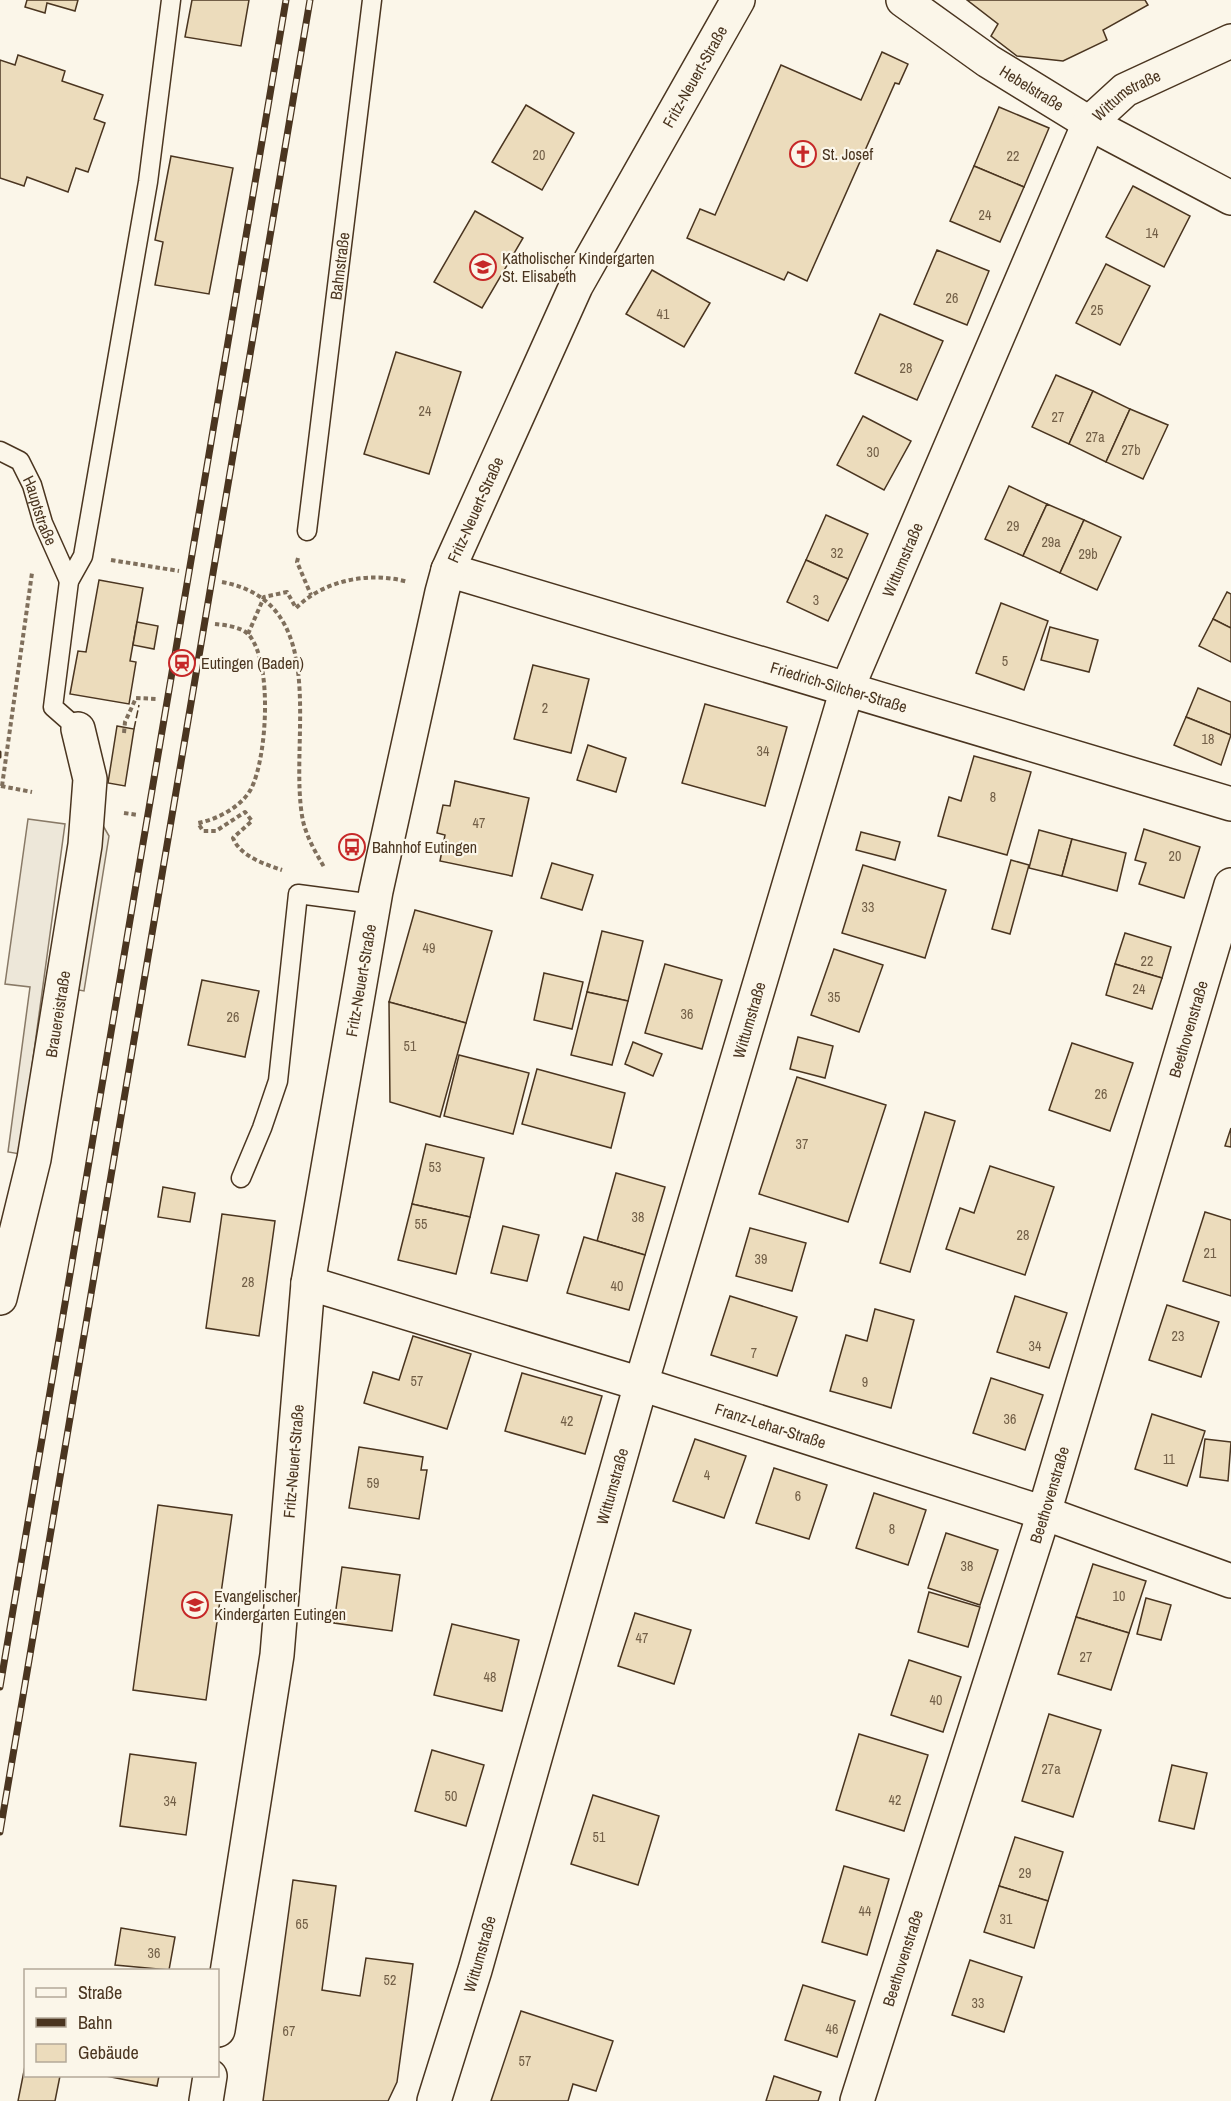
<svg xmlns="http://www.w3.org/2000/svg" width="1231" height="2101" font-family="'Archivo Narrow',sans-serif">
  <style>
    .parking { fill: #ede7d9; stroke: #887966; stroke-width: 1.5 }
    .building { fill: #ecdcbc; stroke: #4a3520; stroke-width: 1.5 }
    .lines { fill: none; stroke-linecap: round; stroke-linejoin: round }
    .service-casing { stroke: #4a3520; stroke-width: 21 }
    .minor-casing { stroke: #4a3520; stroke-width: 36 }
    .path { stroke: #7f6f5c; stroke-width: 4; stroke-dasharray: 4.5 3; stroke-linecap: butt }
    .service { stroke: #fbf6e9; stroke-width: 18 }
    .minor { stroke: #fbf6e9; stroke-width: 33 }
    .rail-casing { stroke: #4a3520; stroke-width: 7 }
    .rail { stroke: #fbf6e9; stroke-width: 4.5; stroke-dasharray: 14; stroke-linecap: butt }
    .fence { stroke: #4a3520; stroke-width: 1.5; stroke-dasharray: 8 3; stroke-linecap: butt }
    .wall { stroke: #4a3520; stroke-width: 3 }
    .labels { text-anchor: middle; dominant-baseline: central; stroke-width: 4.5; stroke-linejoin: round; paint-order: stroke }
    .number-label { font-size: 14px; fill: #725f47 }
    .street-label { font-size: 16px; fill: #4a3520; stroke: #fbf6e9 }
    .poi-label { font-size: 16px; fill: #4a3520; stroke: #fbf6e9; text-anchor: start }
  </style>
  <rect width="100%" height="100%" fill="#fbf6e9"/>
  <g class="parking">
    <polygon points="98,817 109,836 84,991 73,989"/>
    <polygon points="28,819 65,824 20,1154 8,1152 30,987 5,984"/>
  </g>
  <g class="building">
    <polygon points="27,0 78,0 75,11 47,3 45,13 25,7"/>
    <polygon points="192,0 249,0 241,46 185,37"/>
    <polygon points="967,0 1145,0 1148,5 1103,30 1107,40 1063,61 1017,56 991,36 998,24"/>
    <polygon points="882,52 908,64 899,84 895,83 807,281 788,272 784,280 687,238 700,209 715,215 781,65 861,100"/>
    <polygon points="18,55 65,71 62,81 103,95 94,119 105,123 88,172 76,168 68,192 27,177 24,186 0,178 0,60 15,65"/>
    <polygon points="526,105 574,133 542,190 492,162"/>
    <polygon points="999,107 1049,128 1024,187 974,166"/>
    <polygon points="171,156 233,168 209,294 155,285 163,242 155,240"/>
    <polygon points="974,166 1024,187 1000,242 950,221"/>
    <polygon points="1133,186 1190,216 1164,267 1106,237"/>
    <polygon points="475,211 523,238 482,308 434,282"/>
    <polygon points="937,250 989,271 967,325 914,304"/>
    <polygon points="1106,264 1150,286 1120,345 1076,323"/>
    <polygon points="652,270 710,303 684,347 626,314"/>
    <polygon points="880,314 943,341 917,400 855,373"/>
    <polygon points="396,352 461,372 429,474 364,454"/>
    <polygon points="1056,375 1093,391 1069,444 1032,427"/>
    <polygon points="1093,391 1130,409 1106,462 1069,444"/>
    <polygon points="1130,409 1168,425 1143,479 1106,462"/>
    <polygon points="863,416 911,441 884,490 837,465"/>
    <polygon points="1009,486 1047,504 1023,556 985,539"/>
    <polygon points="1047,504 1084,520 1060,573 1023,556"/>
    <polygon points="826,515 868,534 848,579 806,560"/>
    <polygon points="1084,520 1121,537 1097,590 1060,573"/>
    <polygon points="806,560 848,579 828,621 787,602"/>
    <polygon points="99,580 143,588 130,661 136,662 129,704 70,694 78,651 86,652"/>
    <polygon points="1227,592 1231,594 1231,628 1213,619"/>
    <polygon points="1001,603 1048,621 1024,690 976,673"/>
    <polygon points="1213,619 1231,628 1231,662 1199,646"/>
    <polygon points="137,622 158,626 154,649 133,645"/>
    <polygon points="1050,627 1098,640 1089,672 1041,660"/>
    <polygon points="533,665 589,679 571,753 514,739"/>
    <polygon points="1198,688 1231,702 1231,735 1186,717"/>
    <polygon points="705,704 787,727 765,806 682,783"/>
    <polygon points="1186,717 1231,735 1221,765 1174,745"/>
    <polygon points="117,726 134,729 125,786 108,783"/>
    <polygon points="588,745 626,758 616,792 577,780"/>
    <polygon points="974,756 1031,772 1007,855 938,836 949,797 961,801"/>
    <polygon points="455,781 529,798 512,876 440,861 445,835 437,833 443,805 450,806"/>
    <polygon points="1144,829 1200,847 1184,898 1139,884 1146,863 1135,860"/>
    <polygon points="1039,830 1072,839 1062,876 1029,868"/>
    <polygon points="861,832 900,842 895,860 856,850"/>
    <polygon points="1072,839 1126,853 1117,891 1062,876"/>
    <polygon points="1011,860 1029,865 1010,934 992,929"/>
    <polygon points="552,863 593,875 582,910 541,898"/>
    <polygon points="863,865 946,890 925,958 842,933"/>
    <polygon points="415,910 492,931 466,1023 389,1002"/>
    <polygon points="602,931 643,941 628,1001 587,992"/>
    <polygon points="1125,933 1171,947 1162,978 1115,964"/>
    <polygon points="834,949 883,965 859,1032 811,1015"/>
    <polygon points="665,964 722,980 702,1049 645,1033"/>
    <polygon points="1115,964 1162,978 1152,1009 1106,995"/>
    <polygon points="544,973 583,982 572,1029 534,1020"/>
    <polygon points="202,980 259,991 245,1057 188,1045"/>
    <polygon points="587,992 628,1001 612,1065 571,1055"/>
    <polygon points="389,1002 466,1023 440,1117 390,1102"/>
    <polygon points="798,1037 833,1046 825,1078 790,1069"/>
    <polygon points="633,1042 662,1054 653,1076 625,1064"/>
    <polygon points="1072,1043 1133,1063 1110,1131 1049,1110"/>
    <polygon points="459,1055 529,1073 513,1134 444,1116"/>
    <polygon points="537,1069 625,1093 611,1148 522,1124"/>
    <polygon points="797,1077 886,1105 848,1222 759,1194"/>
    <polygon points="925,1112 955,1121 910,1272 880,1263"/>
    <polygon points="1231,1128 1231,1147 1225,1146"/>
    <polygon points="426,1144 484,1158 470,1217 412,1204"/>
    <polygon points="990,1166 1054,1187 1025,1275 946,1249 960,1208 974,1213"/>
    <polygon points="616,1173 665,1187 645,1255 597,1241"/>
    <polygon points="163,1187 195,1193 190,1222 158,1217"/>
    <polygon points="412,1204 470,1217 456,1274 398,1260"/>
    <polygon points="1205,1212 1231,1220 1231,1296 1183,1281"/>
    <polygon points="222,1214 275,1221 259,1336 206,1328"/>
    <polygon points="503,1226 539,1235 527,1281 491,1273"/>
    <polygon points="750,1228 806,1243 792,1291 736,1276"/>
    <polygon points="584,1237 645,1255 629,1310 567,1293"/>
    <polygon points="730,1296 797,1317 777,1376 711,1355"/>
    <polygon points="1015,1296 1067,1313 1049,1368 997,1352"/>
    <polygon points="1167,1305 1219,1322 1201,1377 1149,1360"/>
    <polygon points="875,1309 914,1320 891,1408 830,1391 846,1335 867,1341"/>
    <polygon points="413,1336 471,1354 447,1429 364,1403 373,1372 399,1380"/>
    <polygon points="522,1373 602,1396 585,1454 505,1431"/>
    <polygon points="991,1378 1043,1395 1025,1450 973,1433"/>
    <polygon points="1152,1414 1205,1431 1187,1486 1135,1469"/>
    <polygon points="695,1439 746,1456 724,1518 673,1501"/>
    <polygon points="1205,1439 1231,1442 1228,1481 1200,1477"/>
    <polygon points="359,1447 423,1457 421,1470 427,1470 419,1519 349,1508"/>
    <polygon points="774,1468 827,1485 809,1539 756,1523"/>
    <polygon points="874,1493 926,1510 908,1565 856,1548"/>
    <polygon points="158,1505 232,1515 206,1700 133,1690"/>
    <polygon points="946,1533 998,1550 980,1605 928,1588"/>
    <polygon points="1093,1564 1146,1581 1129,1633 1076,1617"/>
    <polygon points="342,1567 400,1575 392,1631 334,1623"/>
    <polygon points="929,1592 980,1607 968,1647 918,1632"/>
    <polygon points="1146,1598 1171,1605 1161,1640 1137,1634"/>
    <polygon points="635,1613 691,1630 674,1684 618,1666"/>
    <polygon points="1076,1617 1129,1633 1111,1690 1058,1674"/>
    <polygon points="452,1624 519,1640 502,1711 434,1695"/>
    <polygon points="909,1660 961,1677 943,1732 891,1715"/>
    <polygon points="1049,1714 1101,1730 1073,1817 1022,1801"/>
    <polygon points="859,1734 928,1755 904,1831 836,1810"/>
    <polygon points="432,1750 484,1765 466,1826 415,1811"/>
    <polygon points="130,1754 196,1763 186,1835 120,1826"/>
    <polygon points="1172,1765 1207,1773 1194,1829 1159,1821"/>
    <polygon points="593,1795 659,1816 638,1885 571,1864"/>
    <polygon points="1015,1837 1063,1852 1048,1901 999,1886"/>
    <polygon points="844,1866 889,1879 867,1955 822,1942"/>
    <polygon points="293,1880 336,1886 322,1990 360,1996 366,1958 413,1964 397,2082 388,2101 263,2101"/>
    <polygon points="999,1886 1048,1901 1034,1948 984,1932"/>
    <polygon points="121,1928 175,1937 169,1970 115,1965"/>
    <polygon points="970,1960 1022,1977 1004,2032 952,2015"/>
    <polygon points="803,1985 855,2001 837,2057 785,2040"/>
    <polygon points="521,2011 613,2041 596,2091 573,2084 568,2101 491,2101"/>
    <polygon points="26,2061 26,2076 60,2076 55,2101 18,2101"/>
    <polygon points="106,2076 159,2076 157,2086"/>
    <polygon points="774,2076 821,2092 818,2101 766,2101"/>
  </g>
  <g class="lines">
    <defs>
      <g id="service">
        <path id="s1" d="M0,451L20,461L32,485L43,523L69,581"/>
        <path id="s2" d="M307,531L372,0"/>
        <polyline points="78,729 53,707 69,581 83,556 148,182 171,0"/>
        <polyline points="241,1178 262,1128 278,1081 298,894 374,904"/>
      </g>
      <g id="minor">
        <path id="s3" d="M903,0L988,61L1089,123L1231,198"/>
        <path id="s4" d="M448,570L1231,804"/>
        <path id="s5" d="M308,1283L641,1384L1044,1513L1231,1581"/>
        <path id="s6" d="M0,1298L34,1159L85,845L90,779L78,729"/>
        <path id="s7" d="M218,2030L277,1655L308,1283L376,891L442,592L448,570L576,286L738,0"/>
        <polyline points="206,2101 210,2076"/>
        <path id="s8" d="M434,2101L475,1970L641,1384L847,689L1089,123L1125,90L1231,41"/>
        <path id="s9" d="M857,2101L1044,1513L1231,885"/>
      </g>
    </defs>
    <use href="#service" class="service-casing"/>
    <use href="#minor" class="minor-casing"/>
    <g class="path">
      <polyline points="298,558 297,562 311,595"/>
      <polyline points="111,560 179,571"/>
      <path d="M222,582C335,603 287,742 303,821C307,838 316,853 324,867"/>
      <path d="M215,624C225,625 242,627 249,635C273,663 267,758 251,789C241,807 218,819 198,823L203,831H216L245,812L252,821L233,838C240,856 264,864 282,870"/>
      <path d="M248,634L264,597L287,592L296,608C324,580 370,571 408,582"/>
      <polyline points="124,733 125,722 136,698 157,699"/>
      <polyline points="1,786 32,792"/>
      <polyline points="2,786 32,573"/>
      <polyline points="124,813 138,815"/>
    </g>
    <use href="#service" class="service"/>
    <use href="#minor" class="minor"/>
    <defs>
      <g id="rail">
        <polyline points="0,1687 286,0"/>
        <polyline points="0,1832 310,0"/>
      </g>
    </defs>
    <use href="#rail" class="rail-casing"/>
    <use href="#rail" class="rail"/>
    <polyline class="fence" points="134,729 139,705"/>
    <polyline class="wall" points="0,752 0,757"/>
  </g>
  <defs>
    <symbol id="church-ring" viewBox="-11 -11 22 22"><circle r="9.5" fill="#fbf6e9" stroke="#c62828" stroke-width="1.5"/><path d="M-1.2-6h2.4v3.5h3.3v2.4h-3.3V6h-2.4V-.1h-3.3v-2.4h3.3Z" fill="#c62828"/></symbol>
    <symbol id="school-ring" viewBox="-11 -11 22 22"><circle r="9.5" fill="#fbf6e9" stroke="#c62828" stroke-width="1.5"/><path d="M0-5L7-2L0 1L-7-2ZM-4 1L0 2.5L4 1V4Q0 6-4 4Z" fill="#c62828"/></symbol>
    <symbol id="station-ring" viewBox="-11 -11 22 22"><circle r="9.5" fill="#fbf6e9" stroke="#c62828" stroke-width="1.5"/><path d="M-3-6H3Q5-6 5-4V2Q5 4 3 4L4.5 6H3L1.5 4h-3L-3 6H-4.5L-3 4Q-5 4-5 2V-4Q-5-6-3-6ZM-3.5-4v3h7v-3ZM-3.5 1v1.5H-2V1ZM2 1v1.5H3.5V1Z" fill="#c62828"/></symbol>
    <symbol id="bus-ring" viewBox="-11 -11 22 22"><circle r="9.5" fill="#fbf6e9" stroke="#c62828" stroke-width="1.5"/><path d="M-5-6H5V4H4V6H2V4H-2V6H-4V4H-5ZM-3.5-4V0h7V-4ZM-3.5 1.2v1.5H-2V1.2ZM2 1.2v1.5H3.5V1.2Z" fill="#c62828"/></symbol>
  </defs>
  <g fill-rule="evenodd">
    <use href="#church-ring" x="788" y="139" width="30" height="30"/>
    <use href="#school-ring" x="468" y="252" width="30" height="30"/>
    <use href="#station-ring" x="167" y="648" width="30" height="30"/>
    <use href="#bus-ring" x="337" y="832" width="30" height="30"/>
    <use href="#school-ring" x="180" y="1590" width="30" height="30"/>
  </g>
  <g class="labels">
    <g class="number-label">
      <text x="539" y="155">20</text>
      <text x="1013" y="156">22</text>
      <text x="985" y="215">24</text>
      <text x="1152" y="233">14</text>
      <text x="952" y="298">26</text>
      <text x="1097" y="310">25</text>
      <text x="663" y="314">41</text>
      <text x="906" y="368">28</text>
      <text x="425" y="411">24</text>
      <text x="1058" y="417">27</text>
      <text x="1095" y="437">27a</text>
      <text x="1131" y="450">27b</text>
      <text x="873" y="452">30</text>
      <text x="1013" y="526">29</text>
      <text x="1051" y="542">29a</text>
      <text x="837" y="553">32</text>
      <text x="1088" y="554">29b</text>
      <text x="816" y="600">3</text>
      <text x="1005" y="661">5</text>
      <text x="545" y="708">2</text>
      <text x="1208" y="739">18</text>
      <text x="763" y="751">34</text>
      <text x="993" y="797">8</text>
      <text x="479" y="823">47</text>
      <text x="1175" y="856">20</text>
      <text x="868" y="907">33</text>
      <text x="429" y="948">49</text>
      <text x="1147" y="961">22</text>
      <text x="1139" y="989">24</text>
      <text x="834" y="997">35</text>
      <text x="687" y="1014">36</text>
      <text x="233" y="1017">26</text>
      <text x="410" y="1046">51</text>
      <text x="1101" y="1094">26</text>
      <text x="802" y="1144">37</text>
      <text x="435" y="1167">53</text>
      <text x="638" y="1217">38</text>
      <text x="421" y="1224">55</text>
      <text x="1023" y="1235">28</text>
      <text x="1210" y="1253">21</text>
      <text x="761" y="1259">39</text>
      <text x="248" y="1282">28</text>
      <text x="617" y="1286">40</text>
      <text x="1178" y="1336">23</text>
      <text x="1035" y="1346">34</text>
      <text x="754" y="1353">7</text>
      <text x="417" y="1381">57</text>
      <text x="865" y="1382">9</text>
      <text x="1010" y="1419">36</text>
      <text x="567" y="1421">42</text>
      <text x="1169" y="1459">11</text>
      <text x="707" y="1475">4</text>
      <text x="373" y="1483">59</text>
      <text x="798" y="1496">6</text>
      <text x="892" y="1529">8</text>
      <text x="967" y="1566">38</text>
      <text x="1119" y="1596">10</text>
      <text x="642" y="1638">47</text>
      <text x="1086" y="1657">27</text>
      <text x="490" y="1677">48</text>
      <text x="936" y="1700">40</text>
      <text x="1051" y="1769">27a</text>
      <text x="451" y="1796">50</text>
      <text x="895" y="1800">42</text>
      <text x="170" y="1801">34</text>
      <text x="599" y="1837">51</text>
      <text x="1025" y="1873">29</text>
      <text x="865" y="1911">44</text>
      <text x="1006" y="1919">31</text>
      <text x="302" y="1924">65</text>
      <text x="154" y="1953">36</text>
      <text x="390" y="1980">52</text>
      <text x="978" y="2003">33</text>
      <text x="832" y="2029">46</text>
      <text x="289" y="2031">67</text>
      <text x="525" y="2061">57</text>
    </g>
    <g class="street-label">
      <text stroke="none"><textPath href="#s7" startOffset="2032">Fritz-Neuert-Straße</textPath></text>
      <text stroke="none"><textPath href="#s3" startOffset="156">Hebelstraße</textPath></text>
      <text stroke="none"><textPath href="#s8" startOffset="2134">Wittumstraße</textPath></text>
      <text stroke="none"><textPath href="#s2" startOffset="267">Bahnstraße</textPath></text>
      <text stroke="none"><textPath href="#s7" startOffset="1546">Fritz-Neuert-Straße</textPath></text>
      <text stroke="none"><textPath href="#s1" startOffset="76">Hauptstraße</textPath></text>
      <text stroke="none"><textPath href="#s8" startOffset="1612">Wittumstraße</textPath></text>
      <text stroke="none"><textPath href="#s4" startOffset="408">Friedrich-Silcher-Straße</textPath></text>
      <text stroke="none"><textPath href="#s7" startOffset="1060">Fritz-Neuert-Straße</textPath></text>
      <text stroke="none"><textPath href="#s6" startOffset="290">Brauereistraße</textPath></text>
      <text stroke="none"><textPath href="#s8" startOffset="1126">Wittumstraße</textPath></text>
      <text stroke="none"><textPath href="#s9" startOffset="1122">Beethovenstraße</textPath></text>
      <text stroke="none"><textPath href="#s5" startOffset="484">Franz-Lehar-Straße</textPath></text>
      <text stroke="none"><textPath href="#s7" startOffset="574">Fritz-Neuert-Straße</textPath></text>
      <text stroke="none"><textPath href="#s8" startOffset="640">Wittumstraße</textPath></text>
      <text stroke="none"><textPath href="#s9" startOffset="636">Beethovenstraße</textPath></text>
      <text stroke="none"><textPath href="#s8" startOffset="154">Wittumstraße</textPath></text>
      <text stroke="none"><textPath href="#s9" startOffset="150">Beethovenstraße</textPath></text>
    </g>
    <g class="poi-label">
      <text x="822" y="154">St. Josef</text>
      <text x="502" y="258">Katholischer Kindergarten<tspan x="502" dy="18">St. Elisabeth</tspan></text>
      <text x="201" y="663">Eutingen (Baden)</text>
      <text x="372" y="847">Bahnhof Eutingen</text>
      <text x="214" y="1596">Evangelischer<tspan x="214" dy="18">Kindergarten Eutingen</tspan></text>
    </g>
  </g>
  <rect x="24" y="1969" width="195" height="108" fill="#fbf6e9" stroke="#b4a999" stroke-width="1.5"/>
  <rect x="36" y="1988" width="30" height="9" fill="#fbf6e9" stroke="#b4a999" stroke-width="1.5"/>
  <text x="78" y="1999" font-size="18" fill="#4a3520">Straße</text>
  <rect x="36" y="2018" width="30" height="9" fill="#4a3520" stroke="#b4a999" stroke-width="1.5"/>
  <text x="78" y="2029" font-size="18" fill="#4a3520">Bahn</text>
  <rect x="36" y="2044" width="30" height="18" fill="#ecdcbc" stroke="#b4a999" stroke-width="1.5"/>
  <text x="78" y="2059" font-size="18" fill="#4a3520">Gebäude</text>
</svg>
